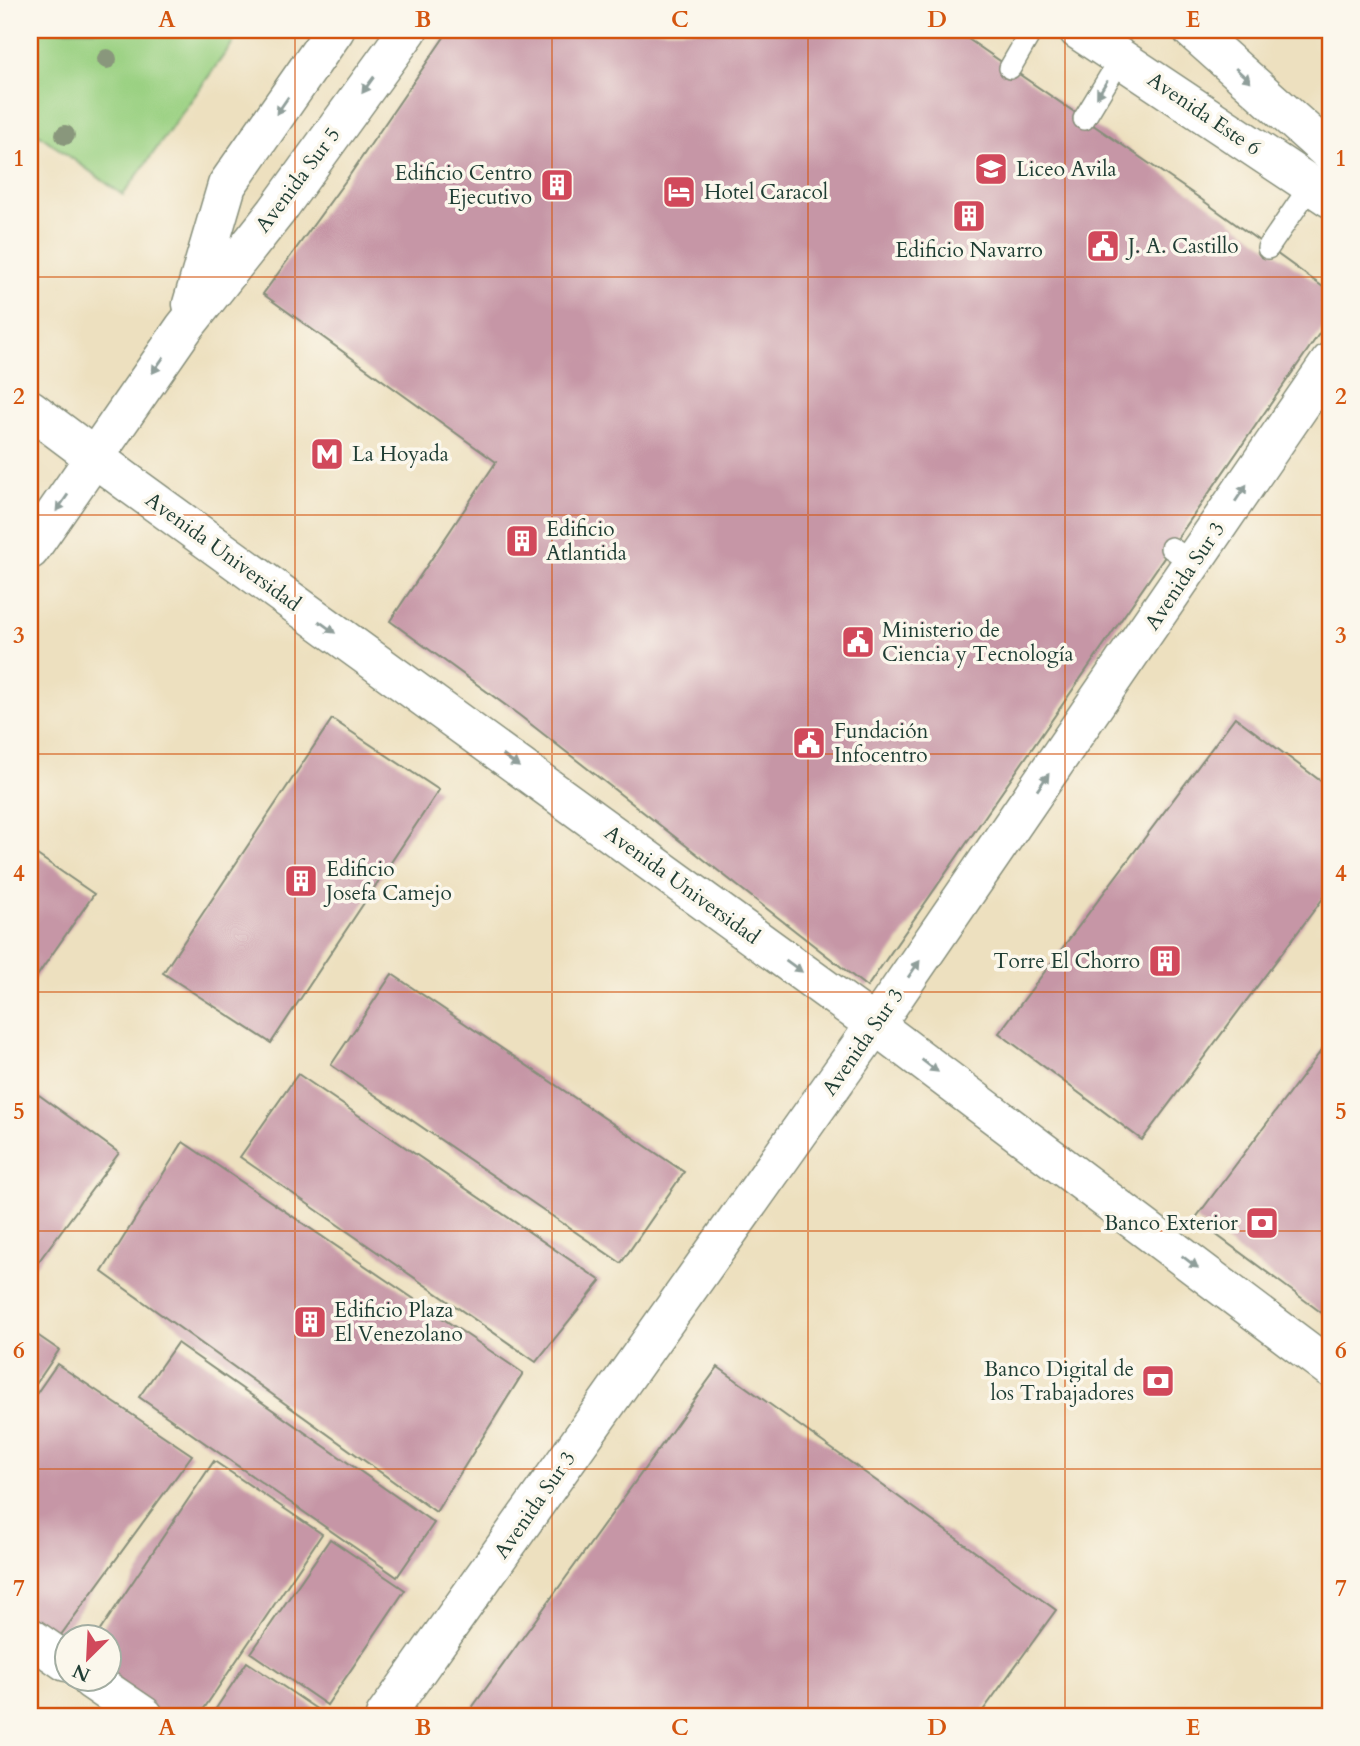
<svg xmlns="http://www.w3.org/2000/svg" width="1360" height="1746" font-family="Cardo,serif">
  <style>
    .green { fill: #9bd183; stroke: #5d875c; stroke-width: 2 }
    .building { fill: #c696a6 }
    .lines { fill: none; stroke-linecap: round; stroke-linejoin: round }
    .service-casing { stroke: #868e7a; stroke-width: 24 }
    .minor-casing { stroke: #868e7a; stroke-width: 41 }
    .service { stroke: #fff; stroke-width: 21 }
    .minor { stroke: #fff; stroke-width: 38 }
    .tree { fill: #89977b }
    .oneway { fill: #8f9e9a }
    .grid { fill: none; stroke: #d45610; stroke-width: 2; stroke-opacity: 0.55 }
    .labels { text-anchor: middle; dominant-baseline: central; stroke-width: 7; stroke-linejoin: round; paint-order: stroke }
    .street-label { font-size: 21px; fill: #1f3d34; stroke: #fbf7ec }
    .poi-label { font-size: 21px; fill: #1f3d34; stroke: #fbf7ec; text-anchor: start }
    .neatline { fill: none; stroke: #d45610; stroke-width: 2.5 }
    .grid-label { font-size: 23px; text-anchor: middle; font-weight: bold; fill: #d45610 }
  </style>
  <rect width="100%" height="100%" fill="#fbf7ec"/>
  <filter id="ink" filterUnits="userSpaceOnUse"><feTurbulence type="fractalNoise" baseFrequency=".0143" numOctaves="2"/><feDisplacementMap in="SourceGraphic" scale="14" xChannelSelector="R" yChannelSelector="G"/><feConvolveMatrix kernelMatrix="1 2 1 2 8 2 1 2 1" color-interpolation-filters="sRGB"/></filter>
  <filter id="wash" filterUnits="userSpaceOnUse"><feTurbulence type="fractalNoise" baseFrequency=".00686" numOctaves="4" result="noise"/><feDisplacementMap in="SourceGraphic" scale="28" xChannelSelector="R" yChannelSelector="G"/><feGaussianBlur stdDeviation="1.57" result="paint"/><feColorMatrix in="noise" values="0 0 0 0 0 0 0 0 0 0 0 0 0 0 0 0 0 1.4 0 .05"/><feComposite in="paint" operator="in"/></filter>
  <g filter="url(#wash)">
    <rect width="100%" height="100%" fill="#ede0bf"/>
    <polygon class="green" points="30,30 242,30 123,195 30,128"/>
    <g id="blocks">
      <g class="building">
        <polygon points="449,30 955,30 1198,197 1330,292 1330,318 867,987 519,715 390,621 496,462 263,294 349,176"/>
        <polygon points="1235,717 1330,788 1330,889 1142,1140 999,1033"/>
        <polygon points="332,719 439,790 271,1043 163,973"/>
        <polygon points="30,850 94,894 30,986"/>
        <polygon points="392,974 684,1172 621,1263 331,1065"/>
        <polygon points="1330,1039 1330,1319 1195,1219"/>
        <polygon points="298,1074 601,1281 536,1362 240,1157"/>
        <polygon points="39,1095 119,1153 30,1273 30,1106"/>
        <polygon points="183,1142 523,1373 436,1512 102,1272"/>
        <polygon points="30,1330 59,1350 30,1393"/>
        <polygon points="177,1343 434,1523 397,1577 139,1397"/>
        <polygon points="57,1364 192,1455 55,1643 30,1625 30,1403"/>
        <polygon points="718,1367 1056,1610 979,1716 466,1716"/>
        <polygon points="214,1461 322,1534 199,1716 152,1716 108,1680 108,1638 95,1638"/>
        <polygon points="330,1539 405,1590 327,1705 251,1653"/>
        <polygon points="247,1662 321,1712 318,1716 211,1716"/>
      </g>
    </g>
  </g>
  <g filter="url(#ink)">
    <use href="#blocks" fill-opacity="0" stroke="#868e7a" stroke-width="2"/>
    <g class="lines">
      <defs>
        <g id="service">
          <polyline points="1010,68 1032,30"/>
          <polyline points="1084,119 1121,58"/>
          <polyline points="1268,248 1311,185"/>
          <polyline points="1171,548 1194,563"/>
        </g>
        <g id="minor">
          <polyline points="1078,30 1330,198"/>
          <polyline points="1192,30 1330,153"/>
          <polyline points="192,304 227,185 335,30"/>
          <polyline points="30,409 126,481 875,1025 1330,1368"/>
          <polyline points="30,550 184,328 276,212 408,30"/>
          <polyline points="30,1637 66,1662"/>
          <polyline points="91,1680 144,1716"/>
          <polyline points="385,1716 875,1025 1330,362"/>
        </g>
      </defs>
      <use href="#service" class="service-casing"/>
      <use href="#minor" class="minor-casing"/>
      <use href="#service" class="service"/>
      <use href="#minor" class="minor"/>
    </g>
    <g class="tree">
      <circle cx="107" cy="59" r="10"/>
      <circle cx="65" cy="135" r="10"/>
    </g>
    <defs><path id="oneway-solid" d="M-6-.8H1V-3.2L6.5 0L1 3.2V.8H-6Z" transform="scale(1.75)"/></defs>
    <g class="oneway">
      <use href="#oneway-solid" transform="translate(1243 75) rotate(42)"/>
      <use href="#oneway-solid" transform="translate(368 85) rotate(126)"/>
      <use href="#oneway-solid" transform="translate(1102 89) rotate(121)"/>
      <use href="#oneway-solid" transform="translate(282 106) rotate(125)"/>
      <use href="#oneway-solid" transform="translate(158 365) rotate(125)"/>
      <use href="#oneway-solid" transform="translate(1241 493) rotate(-56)"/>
      <use href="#oneway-solid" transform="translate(62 503) rotate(125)"/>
      <use href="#oneway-solid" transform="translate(327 627) rotate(36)"/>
      <use href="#oneway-solid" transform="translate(511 761) rotate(36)"/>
      <use href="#oneway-solid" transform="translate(1043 782) rotate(-55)"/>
      <use href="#oneway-solid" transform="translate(794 966) rotate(36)"/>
      <use href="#oneway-solid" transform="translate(914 969) rotate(-55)"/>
      <use href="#oneway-solid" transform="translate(930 1066) rotate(37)"/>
      <use href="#oneway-solid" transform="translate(1190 1262) rotate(37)"/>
    </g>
  </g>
  <path class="grid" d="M295,30V1716M552,30V1716M808,30V1716M1065,30V1716M30,277H1330M30,515H1330M30,754H1330M30,992H1330M30,1231H1330M30,1469H1330"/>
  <defs>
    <symbol id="school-square" viewBox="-11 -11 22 22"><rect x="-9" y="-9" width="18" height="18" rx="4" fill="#d1495b" stroke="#fbf7ec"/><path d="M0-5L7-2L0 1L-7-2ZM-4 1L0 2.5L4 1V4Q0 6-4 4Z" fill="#fff"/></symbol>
    <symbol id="building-square" viewBox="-11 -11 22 22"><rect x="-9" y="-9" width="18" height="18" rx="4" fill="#d1495b" stroke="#fbf7ec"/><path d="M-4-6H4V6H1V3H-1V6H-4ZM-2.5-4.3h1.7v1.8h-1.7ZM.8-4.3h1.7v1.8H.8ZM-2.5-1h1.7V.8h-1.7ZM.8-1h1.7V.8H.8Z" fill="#fff"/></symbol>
    <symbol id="hotel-square" viewBox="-11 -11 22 22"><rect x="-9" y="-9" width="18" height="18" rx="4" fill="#d1495b" stroke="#fbf7ec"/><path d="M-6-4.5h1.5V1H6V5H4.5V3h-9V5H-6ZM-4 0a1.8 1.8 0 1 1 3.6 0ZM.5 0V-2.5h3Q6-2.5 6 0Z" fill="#fff"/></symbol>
    <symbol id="civic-square" viewBox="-11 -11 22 22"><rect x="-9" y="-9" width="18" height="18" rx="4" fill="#d1495b" stroke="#fbf7ec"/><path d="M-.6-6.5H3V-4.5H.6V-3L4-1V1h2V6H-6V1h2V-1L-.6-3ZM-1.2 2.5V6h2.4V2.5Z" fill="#fff"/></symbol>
    <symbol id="metro-square" viewBox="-11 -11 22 22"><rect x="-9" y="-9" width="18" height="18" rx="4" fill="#d1495b" stroke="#fbf7ec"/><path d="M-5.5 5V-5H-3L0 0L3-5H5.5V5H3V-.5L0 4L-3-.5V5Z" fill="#fff"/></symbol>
    <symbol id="bank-square" viewBox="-11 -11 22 22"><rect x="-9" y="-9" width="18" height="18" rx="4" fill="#d1495b" stroke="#fbf7ec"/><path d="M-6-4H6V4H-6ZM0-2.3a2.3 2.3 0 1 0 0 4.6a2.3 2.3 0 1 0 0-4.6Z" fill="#fff"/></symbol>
  </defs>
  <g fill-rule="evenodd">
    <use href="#school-square" x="972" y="150" width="38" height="38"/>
    <use href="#building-square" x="538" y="166" width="38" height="38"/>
    <use href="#hotel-square" x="660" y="173" width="38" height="38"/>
    <use href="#building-square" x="950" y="197" width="38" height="38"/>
    <use href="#civic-square" x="1084" y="227" width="38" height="38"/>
    <use href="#metro-square" x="308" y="435" width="38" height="38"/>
    <use href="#building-square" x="503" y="522" width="38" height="38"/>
    <use href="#civic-square" x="839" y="623" width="38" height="38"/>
    <use href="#civic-square" x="790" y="724" width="38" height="38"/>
    <use href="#building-square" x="282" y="862" width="38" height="38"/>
    <use href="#building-square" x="1146" y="942" width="38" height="38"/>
    <use href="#bank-square" x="1243" y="1204" width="38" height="38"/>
    <use href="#building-square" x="291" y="1303" width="38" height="38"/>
    <use href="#bank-square" x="1139" y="1362" width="38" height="38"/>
  </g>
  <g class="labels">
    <g class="street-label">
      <text transform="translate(1204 114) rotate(34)">Avenida Este 6</text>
      <text transform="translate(298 180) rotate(-53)">Avenida Sur 5</text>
      <text transform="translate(223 552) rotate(36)">Avenida Universidad</text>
      <text transform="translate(1185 576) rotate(-56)">Avenida Sur 3</text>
      <text transform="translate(682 885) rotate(36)">Avenida Universidad</text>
      <text transform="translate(863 1042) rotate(-55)">Avenida Sur 3</text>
      <text transform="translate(535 1505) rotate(-55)">Avenida Sur 3</text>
    </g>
    <g class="poi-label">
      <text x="1016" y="169">Liceo Avila</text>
      <text x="532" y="173" text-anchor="end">Edificio Centro<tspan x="532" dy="24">Ejecutivo</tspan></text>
      <text x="704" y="192">Hotel Caracol</text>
      <text x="1128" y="246">J. A. Castillo</text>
      <text x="969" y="250" text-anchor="middle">Edificio Navarro</text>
      <text x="352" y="454">La Hoyada</text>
      <text x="546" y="529">Edificio<tspan x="546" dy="24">Atlantida</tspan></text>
      <text x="882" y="630">Ministerio de<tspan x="882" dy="24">Ciencia y Tecnología</tspan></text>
      <text x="834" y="731">Fundación<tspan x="834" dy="24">Infocentro</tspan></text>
      <text x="326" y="869">Edificio<tspan x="326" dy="24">Josefa Camejo</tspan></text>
      <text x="1140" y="961" text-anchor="end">Torre El Chorro</text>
      <text x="1238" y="1223" text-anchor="end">Banco Exterior</text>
      <text x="334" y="1310">Edificio Plaza<tspan x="334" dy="24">El Venezolano</tspan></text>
      <text x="1134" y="1369" text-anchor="end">Banco Digital de<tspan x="1134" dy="24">los Trabajadores</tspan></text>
    </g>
  </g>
  <rect width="1360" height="1746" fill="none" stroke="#fbf7ec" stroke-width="77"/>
  <g transform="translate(88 1658) rotate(204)"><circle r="33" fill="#fbf7ec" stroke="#a3ada2" stroke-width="2"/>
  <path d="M0-5L12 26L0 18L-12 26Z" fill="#d1495b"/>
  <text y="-10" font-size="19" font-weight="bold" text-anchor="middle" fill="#1f3d34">N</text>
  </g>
  <rect x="38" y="38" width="1284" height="1670" class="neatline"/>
  <g class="grid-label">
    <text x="167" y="27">A</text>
    <text x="423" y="27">B</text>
    <text x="680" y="27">C</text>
    <text x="937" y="27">D</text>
    <text x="1193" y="27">E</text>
    <text x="19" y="166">1</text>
    <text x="1341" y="166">1</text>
    <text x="19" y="404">2</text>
    <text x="1341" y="404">2</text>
    <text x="19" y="643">3</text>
    <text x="1341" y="643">3</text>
    <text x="19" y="881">4</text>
    <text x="1341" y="881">4</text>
    <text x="19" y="1119">5</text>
    <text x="1341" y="1119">5</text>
    <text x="19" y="1358">6</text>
    <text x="1341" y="1358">6</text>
    <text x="19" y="1596">7</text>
    <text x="1341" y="1596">7</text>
    <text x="167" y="1735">A</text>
    <text x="423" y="1735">B</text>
    <text x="680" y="1735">C</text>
    <text x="937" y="1735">D</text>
    <text x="1193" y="1735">E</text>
  </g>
</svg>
